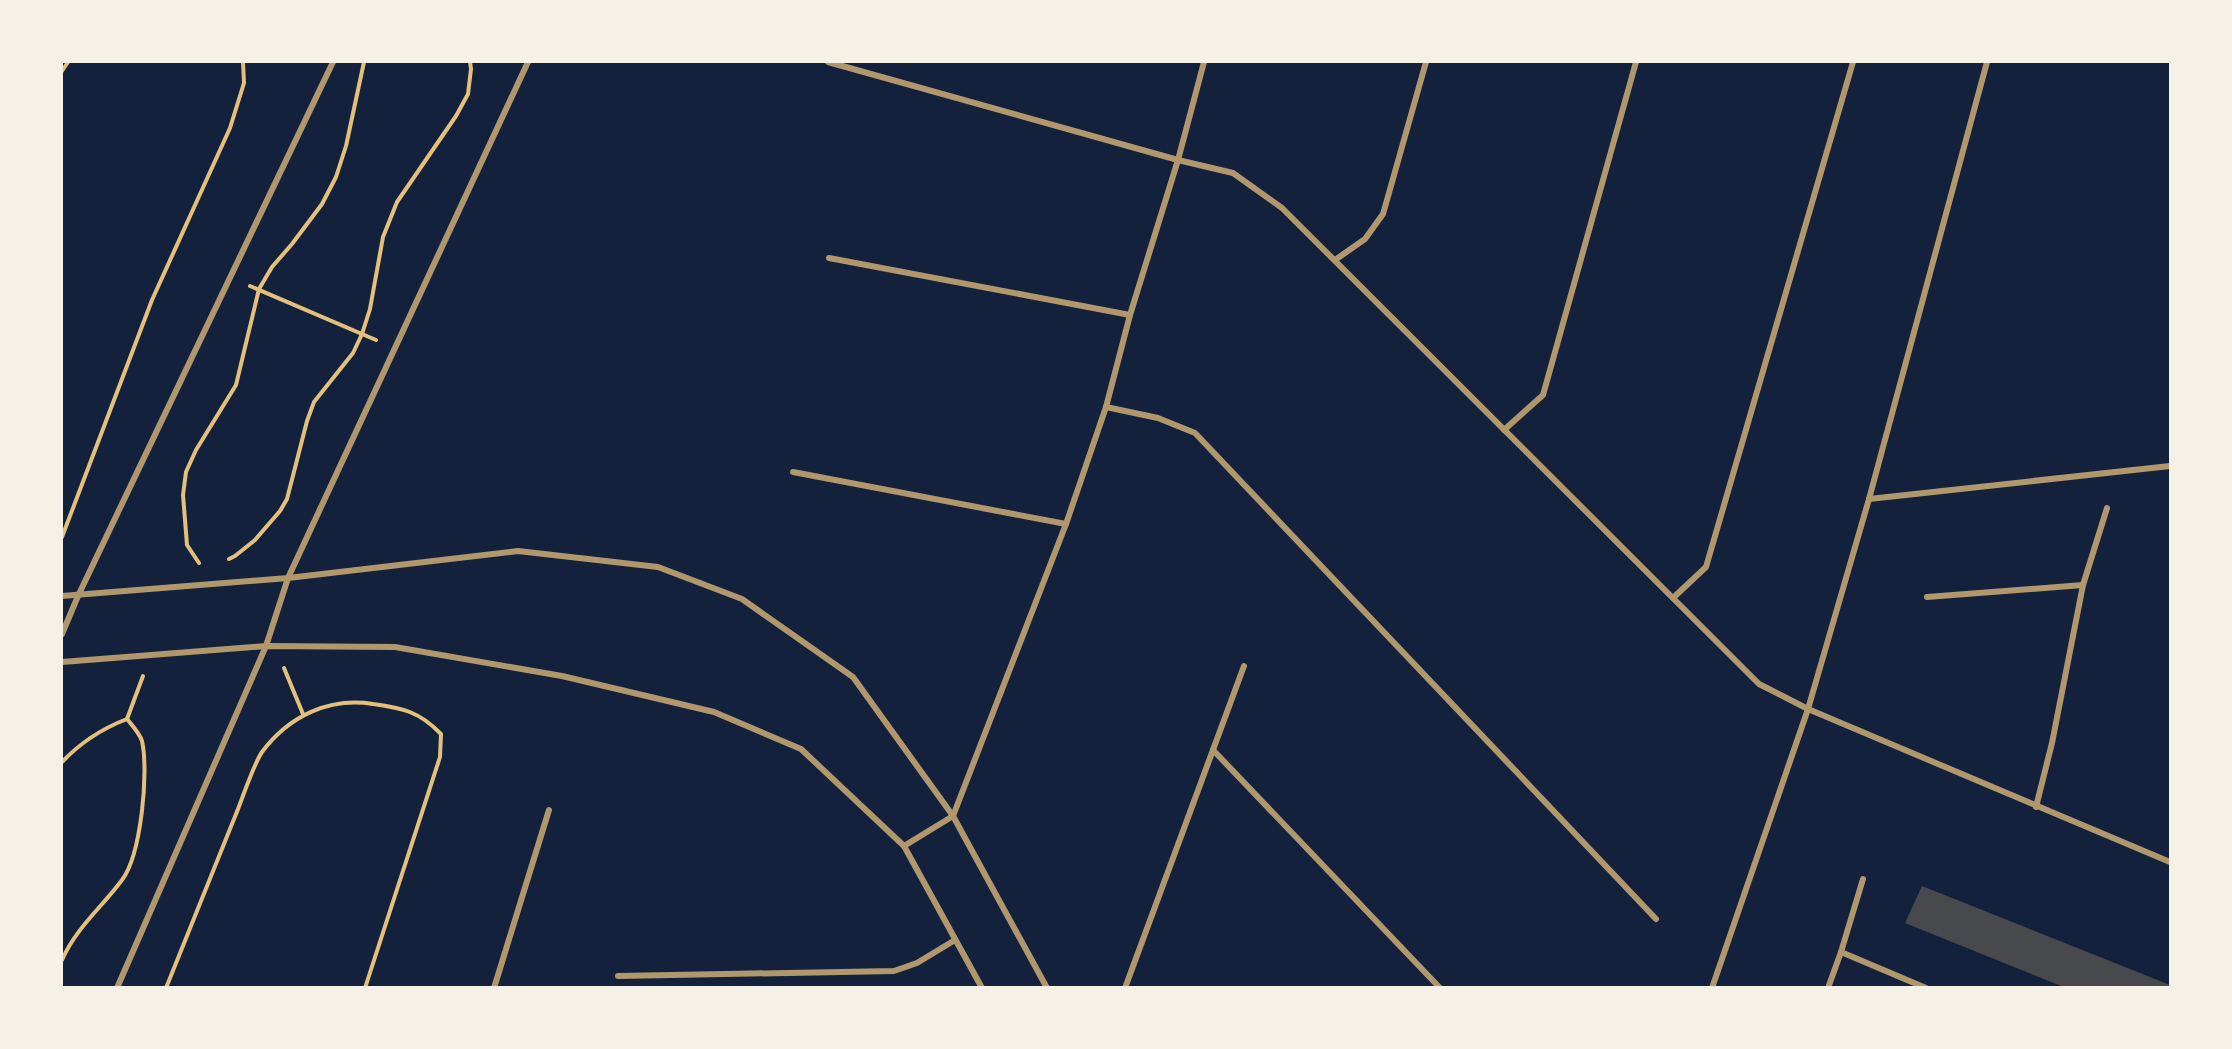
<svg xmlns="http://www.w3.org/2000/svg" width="2232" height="1049" font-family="Bitter,serif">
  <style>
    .building { fill: #48494c }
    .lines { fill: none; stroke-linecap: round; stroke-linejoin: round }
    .path { stroke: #e5c07b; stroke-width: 4 }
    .minor { stroke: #b1986c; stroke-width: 6 }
  </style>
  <rect width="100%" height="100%" fill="#14213d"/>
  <polygon class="building" points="1922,886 2170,985 2170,988 2066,988 1905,923"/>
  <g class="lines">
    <g class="path">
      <polyline points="62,71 68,62"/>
      <polyline points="250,286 376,340"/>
      <polyline points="62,537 152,300 230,128 244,83 243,62"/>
      <polyline points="229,559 235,556 255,540 280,511 287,499 307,421 314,402 353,353 362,334 370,309 383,237 397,202 456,116 468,94 471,69 470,62"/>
      <polyline points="199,563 187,545 183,495 186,472 196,450 236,385 259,289 272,267 292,244 322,204 336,177 346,146 364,62"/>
      <polyline points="284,668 303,714"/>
      <polyline points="127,719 143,676"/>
      <path d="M62,762C81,742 101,729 127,719C132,725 140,734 142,741C149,772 141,855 122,880C102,907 76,928 62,960"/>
      <path d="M166,988C189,931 212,875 234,819C241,803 253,765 262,752C289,716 329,697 373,704C403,708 420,712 441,734L440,757L365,988"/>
    </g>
    <g class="minor">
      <polyline points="828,62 1178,160 1233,173 1282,208 1759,684 1808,709 2170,862"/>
      <polyline points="829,258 1130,315"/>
      <polyline points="1335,260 1365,239 1383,214 1426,62"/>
      <polyline points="1106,407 1158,418 1195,433 1656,919"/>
      <polyline points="1504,430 1543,395 1636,62"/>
      <polyline points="793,472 1066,524"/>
      <polyline points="1869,499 2170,466"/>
      <polyline points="62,596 288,578 518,551 658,567 742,599 853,677 953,816 1047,988"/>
      <polyline points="1927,597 2083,585"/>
      <polyline points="1673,598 1706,567 1853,62"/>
      <polyline points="62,634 78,596 333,62"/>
      <polyline points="62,662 266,646 395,647 562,676 714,712 801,749 904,846 982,988"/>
      <polyline points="1213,750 1440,988"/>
      <polyline points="2036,807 2052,743 2083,585 2107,508"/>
      <polyline points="904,846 953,816 1066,524 1106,407 1130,315 1178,160 1204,62"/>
      <polyline points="1841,952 1863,879"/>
      <polyline points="618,976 894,971 917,963 955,940"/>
      <polyline points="117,988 266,646 288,578 528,62"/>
      <polyline points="494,988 549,810"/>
      <polyline points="1125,988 1244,666"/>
      <polyline points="1712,988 1808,709 1869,499 1987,62"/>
      <polyline points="1828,988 1841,952 1926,988"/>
    </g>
  </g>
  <rect width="2232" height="1049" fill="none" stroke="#f6f1e7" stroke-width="126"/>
</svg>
